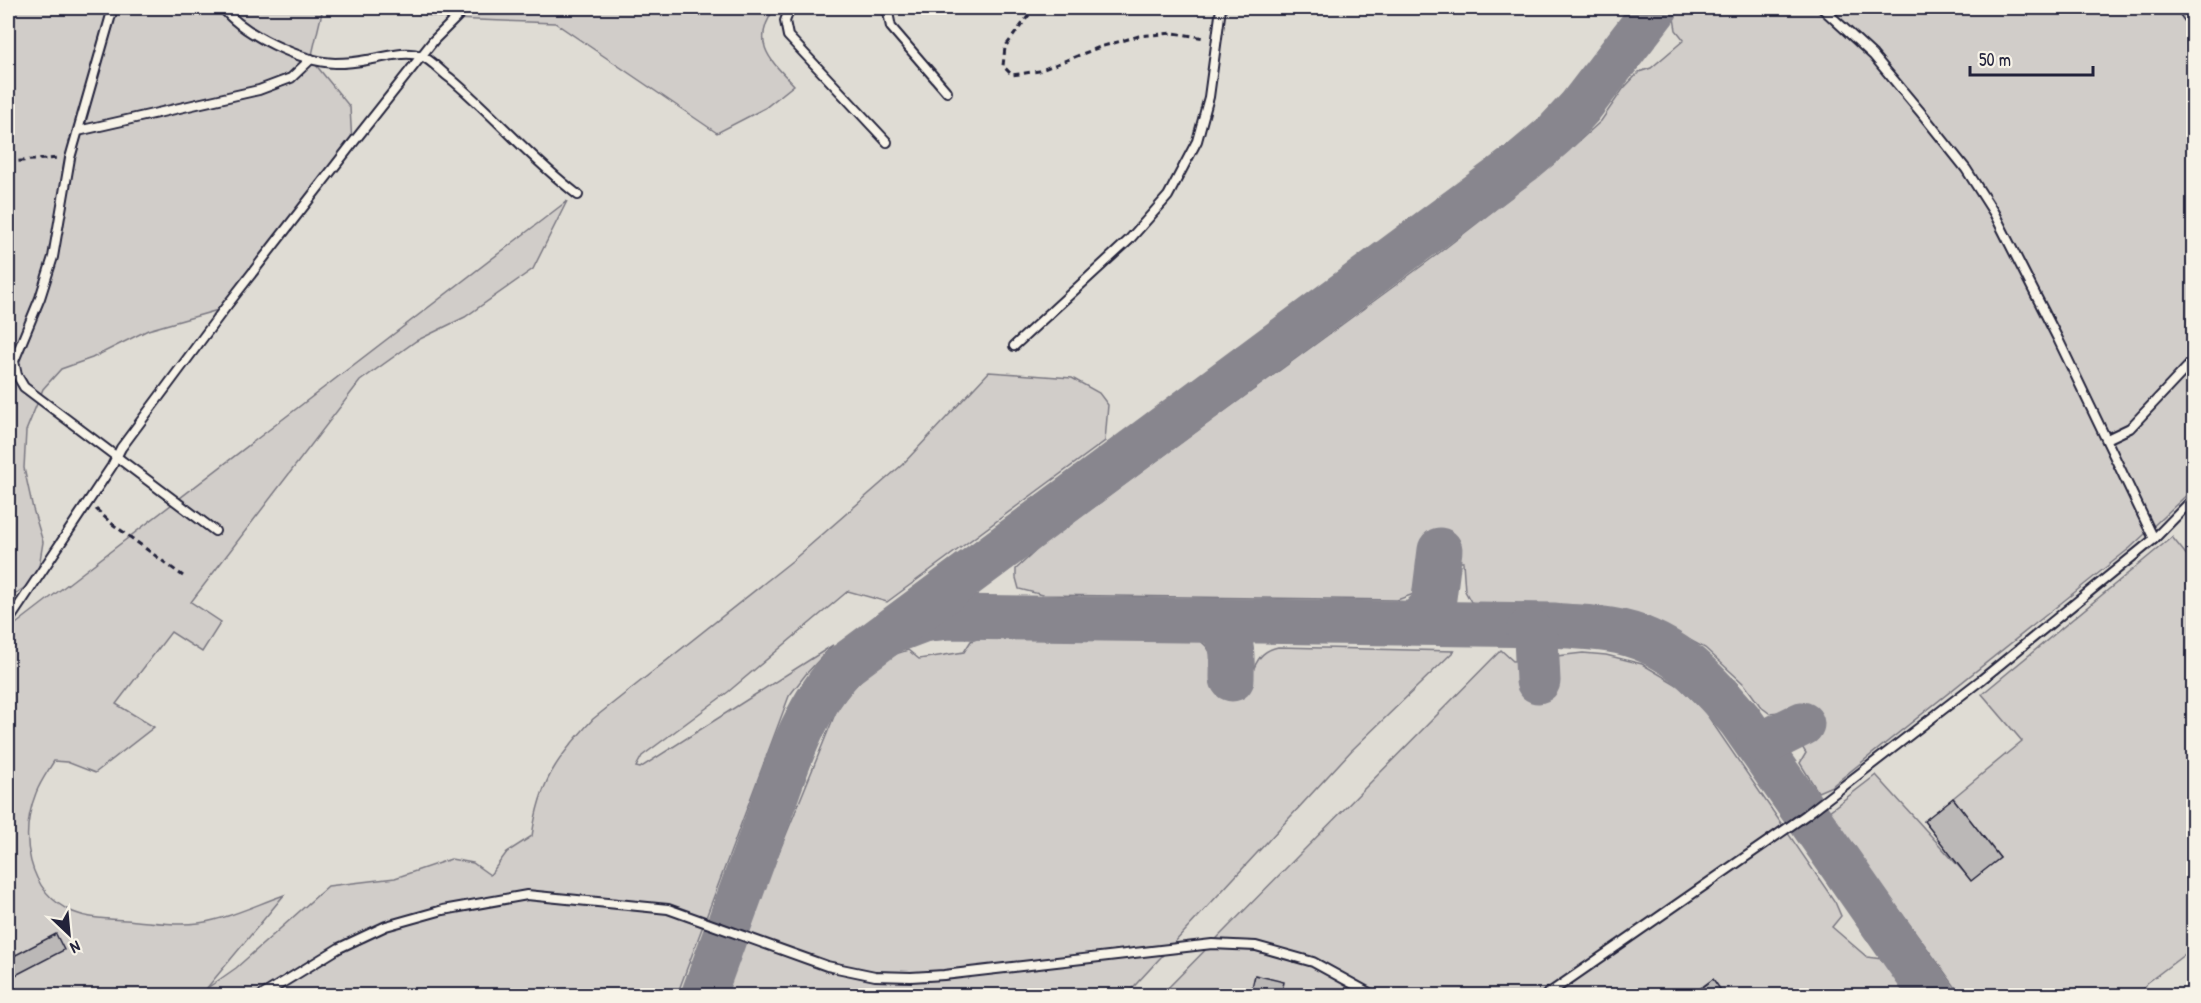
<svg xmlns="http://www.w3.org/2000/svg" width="2201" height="1003" font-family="'Patrick Hand',sans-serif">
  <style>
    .built { fill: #dfdcd4 }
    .green { fill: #d1cdc9; stroke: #7a7882; stroke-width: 1.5 }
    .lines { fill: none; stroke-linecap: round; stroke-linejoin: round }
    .taxiway { stroke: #88868e; stroke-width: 45 }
    .building { fill: #bbb8b7; stroke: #22223b; stroke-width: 1.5 }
    .service-casing { stroke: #22223b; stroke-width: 12 }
    .path { stroke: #22223b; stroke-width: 3; stroke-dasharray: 6 4.5; stroke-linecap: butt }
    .service { stroke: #f7f3e8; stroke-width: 8 }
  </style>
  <rect width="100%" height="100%" fill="#eeebe1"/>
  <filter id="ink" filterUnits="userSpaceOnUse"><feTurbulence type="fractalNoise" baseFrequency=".0167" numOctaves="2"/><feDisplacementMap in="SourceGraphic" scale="12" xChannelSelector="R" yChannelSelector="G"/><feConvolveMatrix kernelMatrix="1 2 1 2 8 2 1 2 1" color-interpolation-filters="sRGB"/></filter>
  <g filter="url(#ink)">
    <rect class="built" x="8" y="8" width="2185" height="987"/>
    <g class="green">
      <polygon points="8,8 323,8 311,59 350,107 352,144 225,308 148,330 92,358 61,369 43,389 26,431 24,468 33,509 43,542 37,579 8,599"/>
      <path d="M384,8H775C750,43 770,60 794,85L765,108L717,133L555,23L452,19Z"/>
      <polygon points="1683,8 2193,8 2193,489 2130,548 1832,786 1818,792 1800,763 1806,753 1780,712 1769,713 1761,707 1745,685 1705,648 1649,618 1590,606 1483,606 1471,602 1465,591 1463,562 1419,561 1414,594 1397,600 1043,595 1019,589 1016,578 1016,569 1041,546 1435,256 1556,162 1601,121 1623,89 1639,72 1651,68 1684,40 1676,30 1674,18"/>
      <path d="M567,201L533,269L465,317L416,341L360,381L191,602L221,622L202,652L171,632L116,704L154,727L95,773L67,762L54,761C48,771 40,782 36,793C19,836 27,892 73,912C92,920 116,919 137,921C162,923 189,927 214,920C238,914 261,903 284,895L206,989L236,968L328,886L395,878L451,859L473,863L490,875L507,852L532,836C540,781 556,759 593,719L792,561L902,465L989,372L1072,378L1099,393L1108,405L1105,441L887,602L848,591L728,692L642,756L636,767L640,768L833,645L806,674L789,696L677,995L8,996V630Z"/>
      <polygon points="2172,537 2193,563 2193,948 2147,983 2141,995 1961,995 1828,812 1876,775 1971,880 2000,858 1953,798 2022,741 1982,694"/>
      <path d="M986,636L1199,640C1210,647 1212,655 1213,668H1254C1259,656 1265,650 1278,647L1454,651L1351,751L1126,995L725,996L751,921L837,709C854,686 878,657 908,650L919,659L964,652L971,641Z"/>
      <polygon points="1501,650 1513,661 1583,653 1606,655 1642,664 1679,686 1705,712 1835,902 1841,916 1832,927 1867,957 1882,959 1907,995 1160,996"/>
    </g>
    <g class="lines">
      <g class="taxiway">
        <polyline points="1424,615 1433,606 1440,550"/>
        <path d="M1220,626C1235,642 1232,658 1232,679"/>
        <path d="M902,628L923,620L950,617L1555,625C1573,627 1592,627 1610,630C1669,639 1704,677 1740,720L1933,996"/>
        <polyline points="1529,630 1536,638 1538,681"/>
        <polyline points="1759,739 1768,741 1802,724"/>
        <path d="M703,996C723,941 743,887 763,832C784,775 801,711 844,666L1522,162L1555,134L1580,107L1656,8"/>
      </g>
    </g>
    <g class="building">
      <polygon points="2175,8 2193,8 2193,33"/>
      <polygon points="1953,798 2000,858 1971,881 1924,821"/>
      <polygon points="56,934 64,950 14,976 8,964 8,959"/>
      <polygon points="1255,975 1284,982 1281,996 1266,996 1251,992"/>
      <polygon points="1713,979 1725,996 1690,996"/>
    </g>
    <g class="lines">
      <defs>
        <g id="service">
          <polyline points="113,8 70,158 53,257 40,298 14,361 17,375 24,387 215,531"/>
          <path d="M223,8C243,34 302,62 335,63C345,63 357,62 367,60C383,58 405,50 421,56C431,59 441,72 450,78C494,115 532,160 578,195"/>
          <polyline points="790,8 785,21 788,36 887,142"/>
          <polyline points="887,8 891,27 947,92"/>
          <polyline points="78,131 259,90 291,78 311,59"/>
          <polyline points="1014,346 1129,240 1168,196 1197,141 1209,97 1221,8"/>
          <polyline points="2107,439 2130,428 2194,360"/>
          <polyline points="2154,539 2194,498"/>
          <polyline points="8,622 112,466 121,448 225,308 352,144 434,40 466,8"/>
          <polyline points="261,996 339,948 386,926 443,910 527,895 668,909 827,966 875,976 911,977 944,975 1212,944 1256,946 1313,962 1375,996"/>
          <polyline points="1545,996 1806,815 1981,680 2154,539 2058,339 1994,213 1966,169 1923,115 1873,55 1822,8"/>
        </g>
      </defs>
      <use href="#service" class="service-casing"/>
      <g class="path">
        <polyline points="1037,8 1029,15 1005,47 1003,66 1012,75 1039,71 1100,47 1139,36 1174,33 1205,38"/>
        <polyline points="8,162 59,158"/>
        <polyline points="96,509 111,523 183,576"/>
      </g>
      <use href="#service" class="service"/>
    </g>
  </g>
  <rect width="2201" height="1003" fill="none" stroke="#f7f3e8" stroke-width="30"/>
  <rect x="15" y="15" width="2171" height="973" fill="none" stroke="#22223b" stroke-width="2" filter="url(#ink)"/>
  <g transform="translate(69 934) rotate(154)" stroke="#f7f3e8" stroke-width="4.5" paint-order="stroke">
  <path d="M0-4.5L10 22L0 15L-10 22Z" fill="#22223b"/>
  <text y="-9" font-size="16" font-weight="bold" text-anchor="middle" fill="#22223b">N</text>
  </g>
  <path d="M1970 66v9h123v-9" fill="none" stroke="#22223b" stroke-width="3"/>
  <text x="1979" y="66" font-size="18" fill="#22223b" stroke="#f7f3e8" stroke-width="4.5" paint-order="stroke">50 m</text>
</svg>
